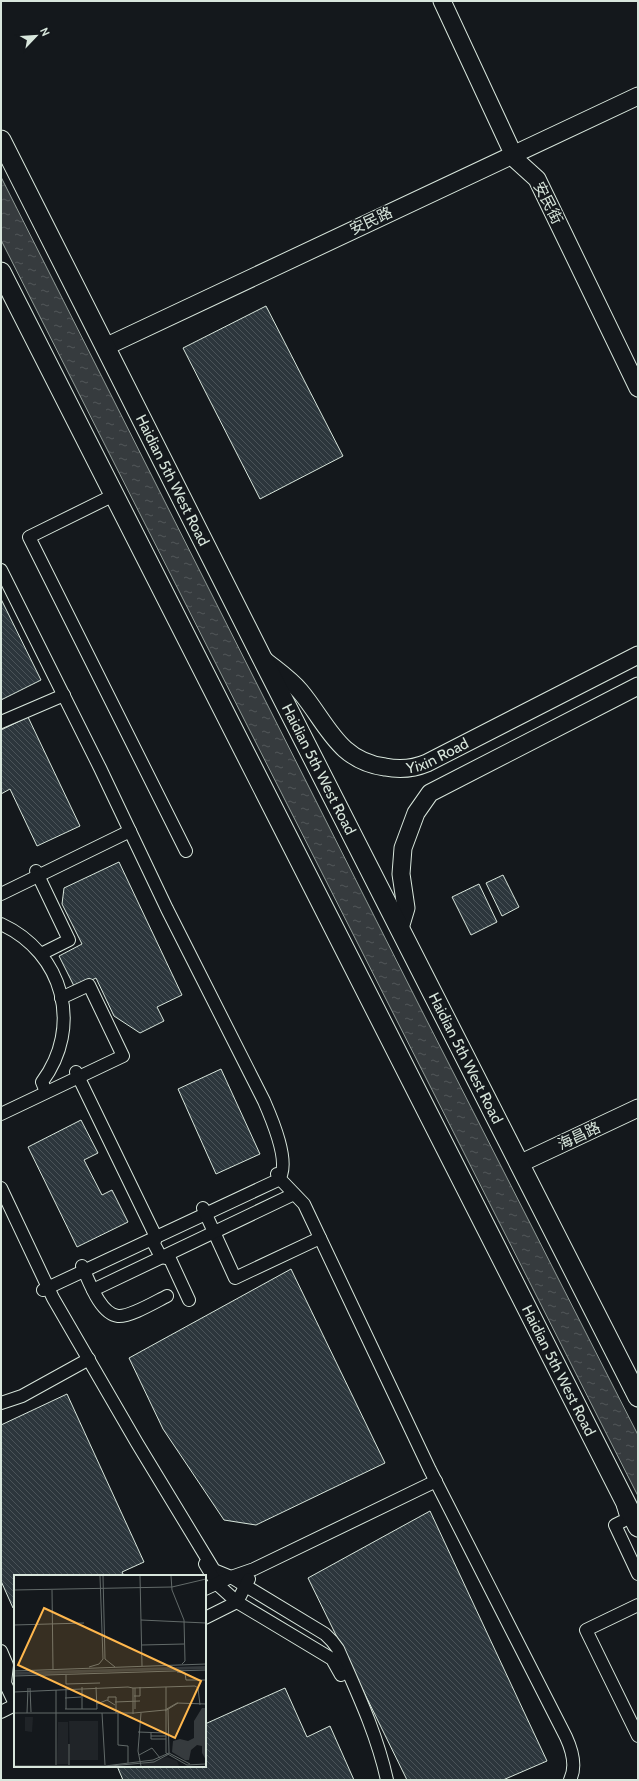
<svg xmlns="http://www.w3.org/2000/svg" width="639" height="1781" font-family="Cabin,'Noto Sans SC',sans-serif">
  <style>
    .water { fill: url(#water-ripples); stroke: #939e99 }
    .building { fill: url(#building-back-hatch); stroke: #d8e6dc }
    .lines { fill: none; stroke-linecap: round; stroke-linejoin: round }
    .street-casing { stroke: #d8e6dc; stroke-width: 14 }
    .secondary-casing { stroke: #d8e6dc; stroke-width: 19 }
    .primary-casing { stroke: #d8e6dc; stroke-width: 21 }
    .street { stroke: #14181c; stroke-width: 12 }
    .secondary { stroke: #14181c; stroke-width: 17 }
    .primary { stroke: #14181c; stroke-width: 19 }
    .labels { text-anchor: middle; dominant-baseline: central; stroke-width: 3; stroke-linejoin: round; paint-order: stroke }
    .street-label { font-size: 15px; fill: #d8e6dc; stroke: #14181c }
    .inset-road { fill: none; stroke: #626a69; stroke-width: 1 }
    .view { fill: #ffb74d; fill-opacity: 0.15; stroke: #ffb74d; stroke-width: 2 }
    .inset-edge { fill: none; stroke: #d8e6dc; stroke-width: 2 }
  </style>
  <defs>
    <pattern id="water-ripples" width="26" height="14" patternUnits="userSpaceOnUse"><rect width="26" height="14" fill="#363b3e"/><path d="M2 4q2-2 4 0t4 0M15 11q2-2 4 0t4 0" fill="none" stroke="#525759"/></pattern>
    <pattern id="building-back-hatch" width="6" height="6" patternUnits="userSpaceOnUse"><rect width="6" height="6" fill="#2c363c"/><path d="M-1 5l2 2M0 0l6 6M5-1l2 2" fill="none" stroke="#4a5358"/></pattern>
  </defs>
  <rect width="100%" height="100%" fill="#14181c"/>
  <polygon class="water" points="1,177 422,1011 638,1435 638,1496 1,240"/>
  <g class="building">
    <polygon points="266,306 343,456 260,499 183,348"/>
    <polygon points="1,599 41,680 1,700"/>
    <polygon points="28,717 80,826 37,846 10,789 1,794 1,730"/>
    <polygon points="119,862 182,995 157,1007 164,1021 140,1033 114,1016 96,978 75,988 59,956 82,944 62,904 64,888"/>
    <polygon points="503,875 519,907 502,916 486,883"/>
    <polygon points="479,884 497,922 471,935 452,897"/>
    <polygon points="221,1069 260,1154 216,1174 178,1089"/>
    <polygon points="81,1120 98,1153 84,1160 102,1195 112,1190 128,1222 77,1247 28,1147"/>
    <polygon points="291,1269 385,1463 256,1525 224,1520 163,1429 129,1358"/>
    <polygon points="67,1394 144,1562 122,1572 124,1576 15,1576 15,1607 13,1608 1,1581 1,1425"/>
    <polygon points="430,1511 547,1761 503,1780 407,1780 308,1578"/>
    <polygon points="285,1688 307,1737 330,1726 354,1780 123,1780 117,1766 205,1766 205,1724"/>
  </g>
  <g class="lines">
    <defs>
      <g id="street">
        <polyline points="114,495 29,537 186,851"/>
        <path d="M1,570L100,768L167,909L264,1101C271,1117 292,1165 278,1180L43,1290"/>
        <polyline points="1,722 64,695"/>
        <polyline points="36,871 69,940 41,954"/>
        <polyline points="1,894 130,831"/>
        <path d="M1,924C64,953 83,1027 42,1082L46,1092"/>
        <polyline points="76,1072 156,1237 154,1244 161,1257 170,1259 189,1300"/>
        <polyline points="1,1114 123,1056 89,985 61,998"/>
        <path d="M277,1174L280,1179L304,1204L430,1470L566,1737C572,1750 577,1766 570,1780"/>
        <path d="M1,1188L53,1298L137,1443L214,1570L231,1577L325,1634L332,1641L338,1649C357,1692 377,1734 387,1780"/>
        <polyline points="203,1208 235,1278 320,1238"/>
        <path d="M82,1266C89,1281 100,1314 118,1316C130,1317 155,1302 167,1296"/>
        <polyline points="93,1290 294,1194"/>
        <polyline points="1,1403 22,1396 89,1359"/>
        <polyline points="623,1506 627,1519 615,1525 638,1574"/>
        <polyline points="205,1564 217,1584 237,1602 332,1659 341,1675"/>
        <polyline points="205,1589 231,1577 254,1569 436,1481"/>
        <polyline points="638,1605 586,1630 638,1736"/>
        <polyline points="205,1618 237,1602 249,1579"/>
        <polyline points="1,1651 7,1665 5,1683 15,1704"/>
        <polyline points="1,1712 15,1705"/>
      </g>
      <g id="secondary">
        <polyline points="442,1 516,160 537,179 638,388"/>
        <polyline points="105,347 638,96"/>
        <path id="s1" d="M263,659C275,669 290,679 300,691C327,723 338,761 385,767C400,770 413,769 427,763L638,655"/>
        <polyline points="400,928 406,908 401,874 403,848 416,813 430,793 638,686"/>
        <polyline points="519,1164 638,1108"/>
      </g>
      <g id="primary">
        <path id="s2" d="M1,140L262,658L638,1397"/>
        <path id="s3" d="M1,272L638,1527"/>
      </g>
    </defs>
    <use href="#street" class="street-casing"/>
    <use href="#secondary" class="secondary-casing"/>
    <use href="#primary" class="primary-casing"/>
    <use href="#street" class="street"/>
    <use href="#secondary" class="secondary"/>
    <use href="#primary" class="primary"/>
  </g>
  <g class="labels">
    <g class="street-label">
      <text transform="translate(548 203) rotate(63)">安民街</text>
      <text transform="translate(371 221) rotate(-25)">安民路</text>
      <text stroke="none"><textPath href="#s2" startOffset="381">Haidian 5th West Road</textPath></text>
      <text stroke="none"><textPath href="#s1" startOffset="222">Yixin Road</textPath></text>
      <text stroke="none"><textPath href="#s2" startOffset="705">Haidian 5th West Road</textPath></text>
      <text stroke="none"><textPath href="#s2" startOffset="1029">Haidian 5th West Road</textPath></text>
      <text transform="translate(579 1136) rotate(-25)">海昌路</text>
      <text stroke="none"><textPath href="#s3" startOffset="1232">Haidian 5th West Road</textPath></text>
    </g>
  </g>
  <g transform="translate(14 1575)">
    <rect width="192" height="192" fill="#14181c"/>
    <path d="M11,142H19L18,157L11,156ZM153,182L163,186L165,191H130L128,189Z" fill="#202428"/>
    <path d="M55,146H84V185H56ZM44,147H54V189H43Z" fill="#202428"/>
    <path d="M192,91V94L0,100V97ZM188,133H192V185L188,178V171L183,170L177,175L175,185H171L158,177L159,166L166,164L174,166L180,163V146Z" fill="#363b3e"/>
    <path class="inset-road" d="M89,1L91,84L101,92M126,1L128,91M157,1L158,15L170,45L171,86L168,89M0,15L158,12L192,4M38,15L39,95M127,45L192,48M0,50L70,48M128,70L170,69M75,92L85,89L89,84L86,1M0,96L192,89M163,97L171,98L172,105H192M52,100V109L86,108M0,101L192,95M68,112V134M82,112L83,134M152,112V178L173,190L192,189M16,113L17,137M52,113V134M119,113L181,111L184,113L186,130M121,113V134M42,115V190M120,121H126V112M51,123L67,122M94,125V122H102V138M101,127L126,126M83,129L93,125L101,130M0,133V117L114,112L119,113V139M51,134H83M154,134L155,178L176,189M151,136L164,128M0,138H120L151,135L163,128L192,129M13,138L14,113M88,138L91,190M104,138V170L114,171V188M124,157L152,158M137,157V164H152M137,161H152M55,169V190M125,180L138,173L146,183M0,191H91L139,185L155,178M96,191L140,187L155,179M127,191L124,176L127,138"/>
    <path class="view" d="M30,33L187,106L161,163L4,90Z"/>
    <rect width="192" height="192" class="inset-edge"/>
  </g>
  <rect width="639" height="1781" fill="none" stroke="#d8e6dc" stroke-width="4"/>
  <g transform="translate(36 36) rotate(65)" stroke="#14181c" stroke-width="3" paint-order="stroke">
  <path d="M0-3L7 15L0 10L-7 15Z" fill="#d8e6dc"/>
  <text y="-6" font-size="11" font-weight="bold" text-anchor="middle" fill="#d8e6dc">N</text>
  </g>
</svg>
